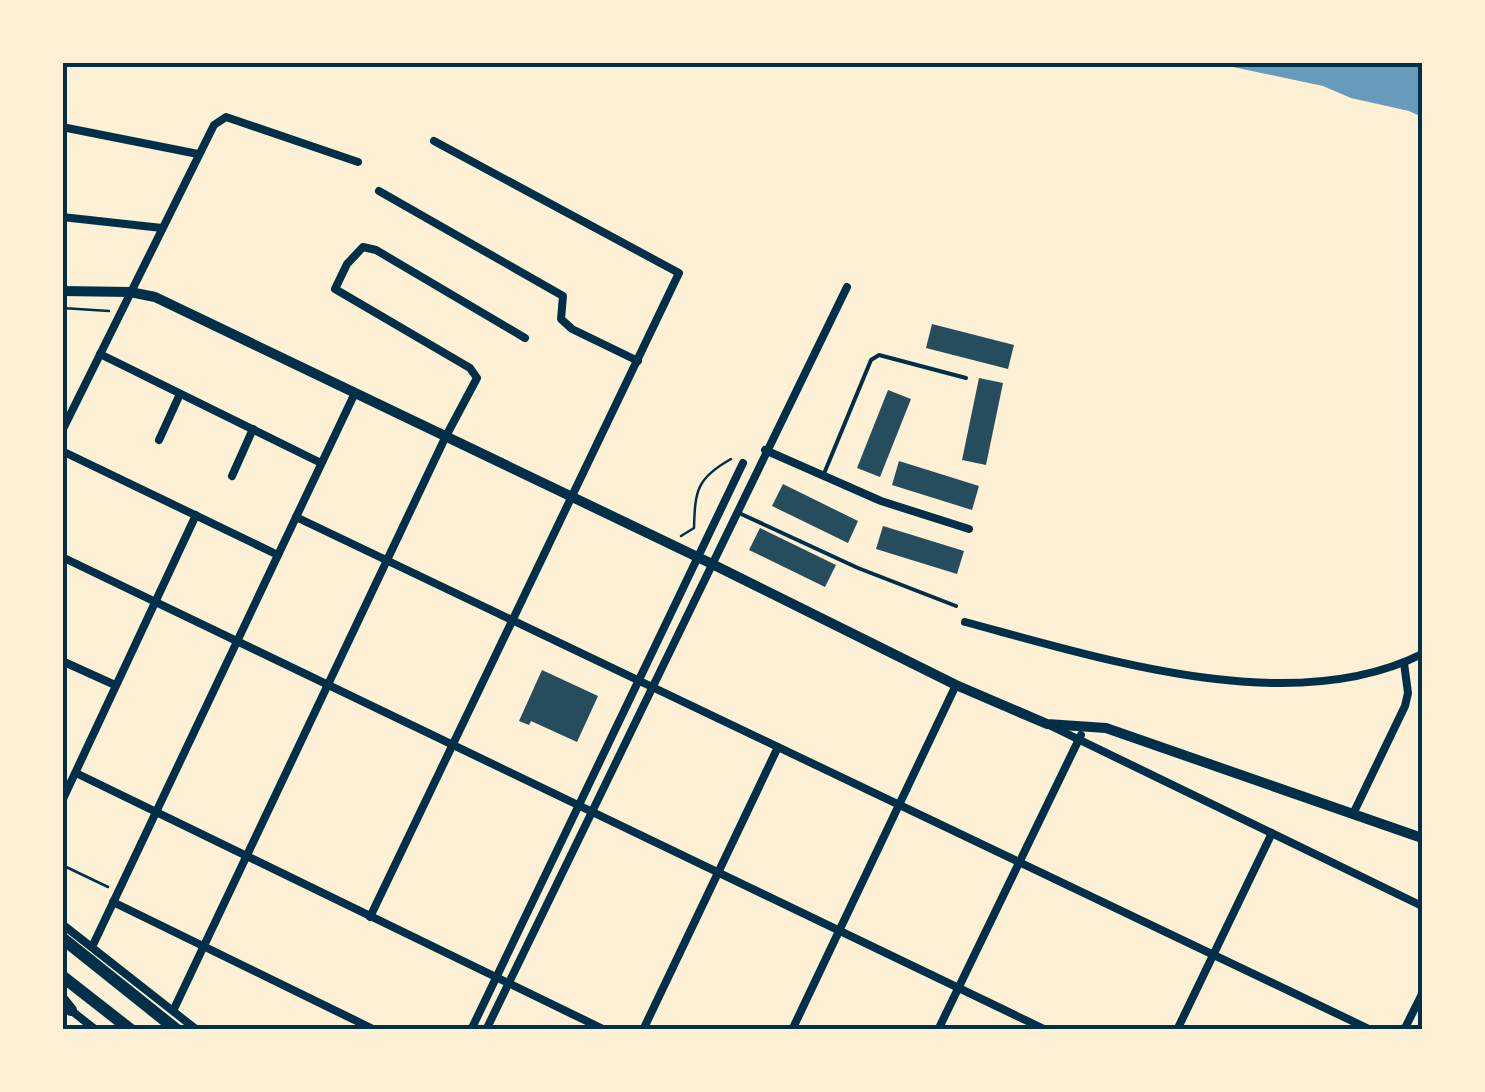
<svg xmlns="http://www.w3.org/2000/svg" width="1485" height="1092" font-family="'DM Sans',sans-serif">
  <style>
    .water { fill: #669bbc }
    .building { fill: #264d5e }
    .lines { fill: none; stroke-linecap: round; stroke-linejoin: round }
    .path { stroke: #003049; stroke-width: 2.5 }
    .service { stroke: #003049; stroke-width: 4 }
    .minor { stroke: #003049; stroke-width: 8 }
    .tertiary { stroke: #003049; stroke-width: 10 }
    .primary { stroke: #003049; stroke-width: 12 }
    .neatline { fill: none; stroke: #003049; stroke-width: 4 }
  </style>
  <rect width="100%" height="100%" fill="#fdf0d5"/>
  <polygon class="water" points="1214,63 1422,63 1422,117 1409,111 1351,98 1323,86"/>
  <g class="building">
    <polygon points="932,324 1014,345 1008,369 926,348"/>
    <polygon points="979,378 1003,383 986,465 962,460"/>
    <polygon points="888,390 911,399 880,477 857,468"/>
    <polygon points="899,461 979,486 972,510 892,485"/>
    <polygon points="783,484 858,521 848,543 772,506"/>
    <polygon points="883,526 964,551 957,574 876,549"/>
    <polygon points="760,528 836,565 825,587 749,550"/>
    <polygon points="542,670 598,696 577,742 531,721 529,725 519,721"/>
  </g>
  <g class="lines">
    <g class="path">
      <polyline points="62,308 109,311"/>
      <path d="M681,536L694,528C695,490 697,478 731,459"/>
      <polyline points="62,865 108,887"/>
      <polyline points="1422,1030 1422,1029"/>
    </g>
    <g class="service">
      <polyline points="823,476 871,360 879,355 966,378"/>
      <polyline points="739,513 858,568 956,606"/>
    </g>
    <g class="minor">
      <polyline points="62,127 198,154"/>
      <polyline points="379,191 563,296 561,319 572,329 638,361"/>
      <polyline points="62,217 162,228"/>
      <polyline points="100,354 321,463"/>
      <polyline points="62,431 214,125 226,117 358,162"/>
      <polyline points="159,440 180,394"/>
      <polyline points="765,450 881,501 969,529"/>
      <polyline points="62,451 278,555"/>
      <polyline points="232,476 253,429"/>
      <polyline points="296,517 1371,1030"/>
      <polyline points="62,557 1046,1030"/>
      <path d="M965,622C1100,658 1290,720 1422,654"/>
      <polyline points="62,661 115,685"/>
      <polyline points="1051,726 1422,906"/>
      <polyline points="76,773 605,1030"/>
      <polyline points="62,801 196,515"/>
      <polyline points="1353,814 1405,706 1408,693 1404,663"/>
      <polyline points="113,902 375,1030"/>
      <polyline points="370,917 679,273 434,141"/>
      <polyline points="62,924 197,1030"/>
      <polyline points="92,947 354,395"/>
      <polyline points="68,1008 96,1030"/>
      <polyline points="173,1011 445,438 477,378 470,368 335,289 347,264 363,247 376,250 525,338"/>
      <polyline points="471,1030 743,463"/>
      <polyline points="486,1030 847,287"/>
      <polyline points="643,1030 778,747"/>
      <polyline points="792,1030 956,685"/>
      <polyline points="938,1030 1081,735"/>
      <polyline points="1177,1030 1272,833"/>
      <polyline points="1404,1030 1422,994"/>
    </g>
    <polyline class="tertiary" points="62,291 130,292 155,297 710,563 956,685 1047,724 1106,728 1422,838"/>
    <g class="primary">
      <polyline points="62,938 177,1030"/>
      <polyline points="62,976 131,1030"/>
      <polyline points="62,999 71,1010"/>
    </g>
  </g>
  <rect width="1485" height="1092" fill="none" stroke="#fdf0d5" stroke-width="130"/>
  <rect x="65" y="65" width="1355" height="962" class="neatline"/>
</svg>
